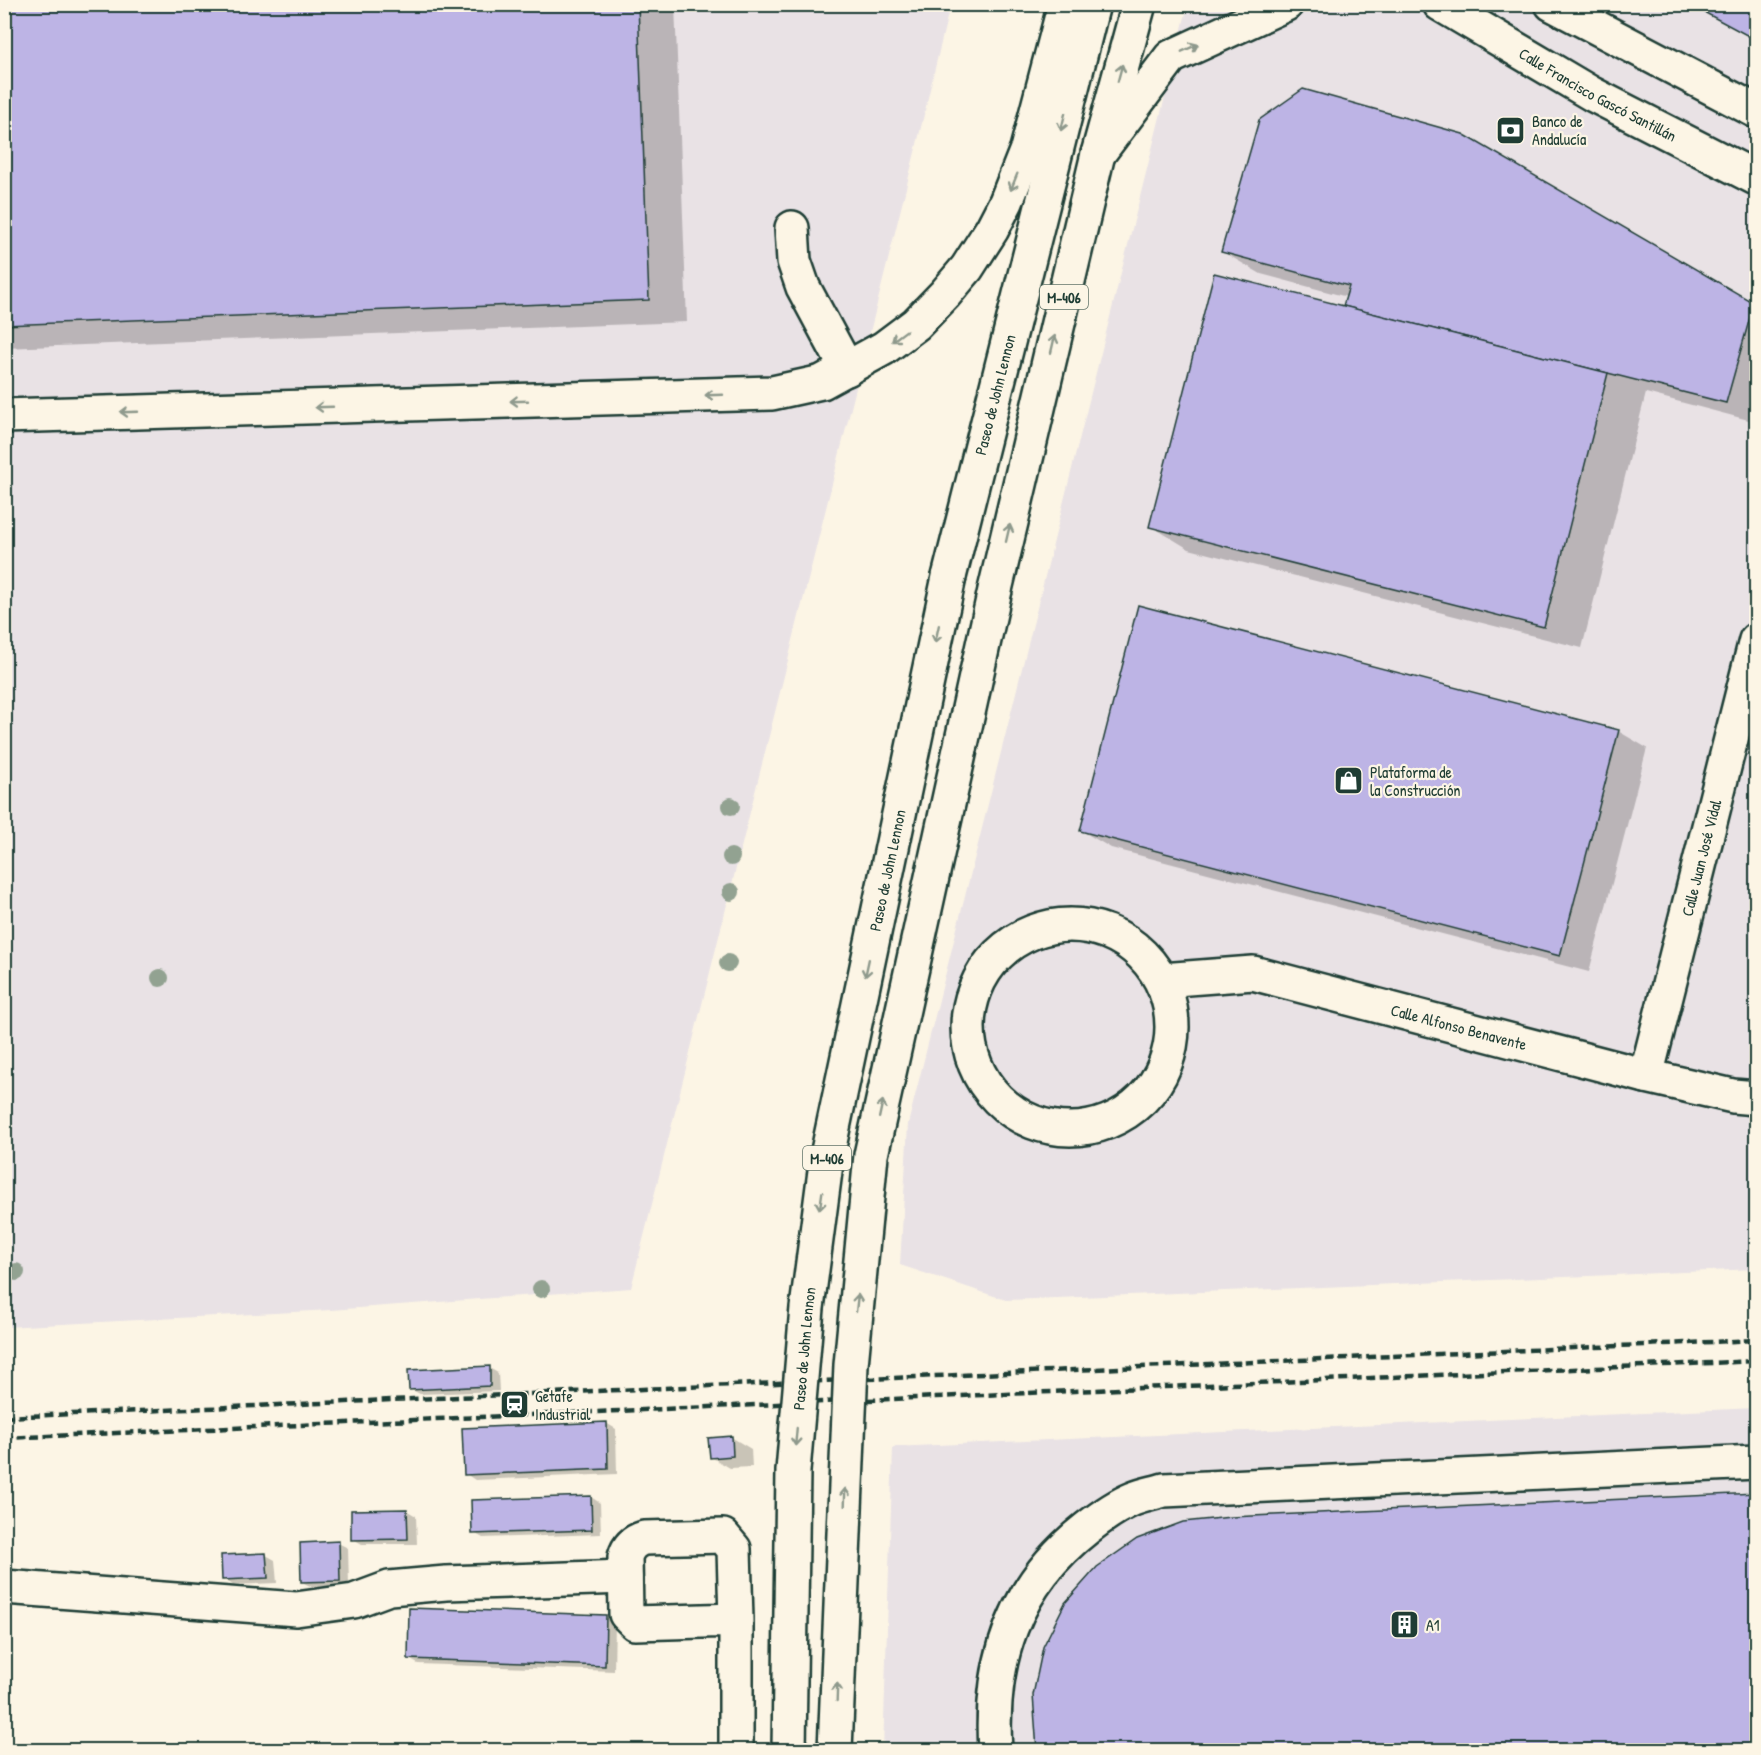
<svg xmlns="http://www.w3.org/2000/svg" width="1761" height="1755" font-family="'Patrick Hand',sans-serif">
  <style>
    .built { fill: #e9e2e5 }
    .shadow { fill: #0003 }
    .building { fill: #bdb4e5; stroke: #1f3d34; stroke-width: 1.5 }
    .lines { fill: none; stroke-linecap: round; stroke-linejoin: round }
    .minor-casing { stroke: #1f3d34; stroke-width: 38 }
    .highway-casing { stroke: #1f3d34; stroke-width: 38 }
    .minor { stroke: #fcf5e5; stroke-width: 33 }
    .highway { stroke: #fcf5e5; stroke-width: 33 }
    .rail { stroke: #1f3d34; stroke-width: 4.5; stroke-dasharray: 9 4.5; stroke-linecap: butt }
    .highway-bridge-casing { stroke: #1f3d34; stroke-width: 38; stroke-linecap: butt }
    .highway-bridge { stroke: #fcf5e5; stroke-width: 33 }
    .tree { fill: #92a291 }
    .oneway { stroke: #8e998c }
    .labels { text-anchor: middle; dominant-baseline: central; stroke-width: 4.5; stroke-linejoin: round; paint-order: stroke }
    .shield { fill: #fcf5e5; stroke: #617469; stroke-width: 1.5 }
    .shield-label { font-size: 15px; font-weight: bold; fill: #1f3d34 }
    .street-label { font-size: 16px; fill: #1f3d34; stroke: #fcf5e5 }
    .poi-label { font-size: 16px; fill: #1f3d34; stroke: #fcf5e5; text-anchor: start }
  </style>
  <rect width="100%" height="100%" fill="#fcf5e5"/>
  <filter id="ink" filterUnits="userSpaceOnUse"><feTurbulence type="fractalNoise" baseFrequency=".0167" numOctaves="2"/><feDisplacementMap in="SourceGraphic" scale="12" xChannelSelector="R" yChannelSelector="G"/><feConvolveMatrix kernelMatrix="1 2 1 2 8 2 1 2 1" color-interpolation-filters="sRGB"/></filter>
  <g filter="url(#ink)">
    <g class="built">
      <polygon points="5,5 950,5 917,144 631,1288 331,1310 5,1327"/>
      <polygon points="1188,5 1756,5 1756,1269 1006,1300 900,1265 908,1124"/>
      <polygon points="1756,1408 1756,1750 883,1750 893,1447"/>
    </g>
    <g class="shadow">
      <polygon points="4,4 675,4 687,322 4,348"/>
      <polygon points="1689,4 1756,4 1756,40"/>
      <polygon points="1462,135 1756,306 1756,422 1646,393 1582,648 1189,549 1151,526 1344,307 1347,297 1261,274 1223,252"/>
      <polygon points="1618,731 1647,748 1589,972 1111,848 1082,831"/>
      <polygon points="489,1368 498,1373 499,1391 420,1394 410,1389"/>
      <polygon points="606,1423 616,1429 617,1474 475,1480 466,1474"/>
      <polygon points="731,1437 751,1449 752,1467 730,1468 711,1457"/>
      <polygon points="1756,1495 1756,1750 1038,1750 1036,1744 1034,1695 1231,1518"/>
      <polygon points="591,1497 600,1503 601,1534 483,1538 474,1533 473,1502"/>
      <polygon points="406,1510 416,1516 417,1544 362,1544 353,1539"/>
      <polygon points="338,1543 348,1548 349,1585 312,1587 302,1582"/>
      <polygon points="266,1555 275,1560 277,1583 233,1585 223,1579"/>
      <polygon points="606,1617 615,1622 614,1671 418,1664 409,1659"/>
    </g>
    <g class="building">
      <polygon points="4,4 638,4 649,300 4,325"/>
      <polygon points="1689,4 1756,4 1756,40"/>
      <polygon points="1303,89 1463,134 1754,303 1726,403 1343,306 1349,286 1221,252 1259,120"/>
      <polygon points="1214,273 1608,373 1544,627 1149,527"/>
      <polygon points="1138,605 1619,730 1560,956 1080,831"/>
      <polygon points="490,1366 490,1386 409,1390 408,1370"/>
      <polygon points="607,1422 608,1469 464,1475 462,1428"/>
      <polygon points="732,1436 733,1456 710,1458 708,1438"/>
      <polygon points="1756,1493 1756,1750 1037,1750 1033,1695 1043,1647 1065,1603 1097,1567 1137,1539 1183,1522 1231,1517"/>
      <polygon points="591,1496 592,1530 472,1534 471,1500"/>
      <polygon points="407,1509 408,1539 351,1540 351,1510"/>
      <polygon points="339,1541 340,1581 301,1582 300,1543"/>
      <polygon points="266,1553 268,1578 222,1580 221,1555"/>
      <polygon points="409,1608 606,1615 605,1666 408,1659"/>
    </g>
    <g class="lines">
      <defs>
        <g id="minor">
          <path id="s1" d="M1440,4L1592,94L1756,178"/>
          <polyline points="1552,4 1756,111"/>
          <polyline points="1098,154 1171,57 1286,4"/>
          <polyline points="792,228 794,261 803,287 847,369"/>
          <polyline points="4,416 772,393 822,382 884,348 916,324 945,294 967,268 992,229 1006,202 1027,149 1065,4"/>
          <circle cx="1070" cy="1027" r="102"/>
          <path id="s2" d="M1162,980L1253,973L1646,1076L1733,1096L1756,1098"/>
          <path id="s3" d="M1646,1076L1756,640"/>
          <polyline points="4,1587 296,1609 354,1601 389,1588 446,1583 625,1577"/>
          <path d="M736,1750V1620L734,1549L723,1536L644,1538C634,1541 628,1546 625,1557L626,1614L635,1623L736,1620"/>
          <path d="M995,1750C989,1661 1014,1585 1087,1528C1101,1517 1116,1506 1133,1499C1143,1495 1154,1493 1164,1490L1756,1462"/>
        </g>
        <g id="highway">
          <path id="s4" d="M949,577L1093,4"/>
          <polyline points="995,590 1098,154 1139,4"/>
        </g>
      </defs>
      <use href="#minor" class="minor-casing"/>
      <use href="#highway" class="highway-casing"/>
      <use href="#minor" class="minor"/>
      <use href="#highway" class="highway"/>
      <g class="rail">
        <polyline points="4,1417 1756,1340"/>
        <polyline points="4,1438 1756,1361"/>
      </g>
      <defs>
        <g id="highway-bridge">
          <path id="s5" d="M789,1750L793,1471L807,1308L827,1156L949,577"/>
          <polyline points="835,1750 851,1365 871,1155 995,590"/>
        </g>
      </defs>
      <use href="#highway-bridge" class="highway-bridge-casing"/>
      <use href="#highway-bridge" class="highway-bridge"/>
    </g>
    <g class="tree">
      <circle cx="731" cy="806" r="9"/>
      <circle cx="731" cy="857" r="9"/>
      <circle cx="731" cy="892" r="9"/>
      <circle cx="728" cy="963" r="9"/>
      <circle cx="160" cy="978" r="9"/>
      <circle cx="16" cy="1272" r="9"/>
      <circle cx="541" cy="1289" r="9"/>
    </g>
    <defs><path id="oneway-shaft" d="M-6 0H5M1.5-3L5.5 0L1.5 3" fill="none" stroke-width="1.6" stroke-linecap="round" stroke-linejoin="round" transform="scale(1.5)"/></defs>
    <g class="oneway">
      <use href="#oneway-shaft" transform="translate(1190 48) rotate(-24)"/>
      <use href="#oneway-shaft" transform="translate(1120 73) rotate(-75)"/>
      <use href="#oneway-shaft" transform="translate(1063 122) rotate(104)"/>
      <use href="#oneway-shaft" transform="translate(1014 182) rotate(112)"/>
      <use href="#oneway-shaft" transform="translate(899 336) rotate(143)"/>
      <use href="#oneway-shaft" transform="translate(1053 344) rotate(-77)"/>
      <use href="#oneway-shaft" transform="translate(714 395) rotate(178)"/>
      <use href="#oneway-shaft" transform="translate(519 401) rotate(178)"/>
      <use href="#oneway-shaft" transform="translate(324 407) rotate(178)"/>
      <use href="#oneway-shaft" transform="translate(129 412) rotate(178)"/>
      <use href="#oneway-shaft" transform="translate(1008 533) rotate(-77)"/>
      <use href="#oneway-shaft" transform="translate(937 634) rotate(102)"/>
      <use href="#oneway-shaft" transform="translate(867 968) rotate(102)"/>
      <use href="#oneway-shaft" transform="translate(881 1109) rotate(-78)"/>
      <use href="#oneway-shaft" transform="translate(821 1201) rotate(98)"/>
      <use href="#oneway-shaft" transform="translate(857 1303) rotate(-84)"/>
      <use href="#oneway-shaft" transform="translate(796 1437) rotate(95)"/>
      <use href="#oneway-shaft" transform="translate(845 1497) rotate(-88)"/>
      <use href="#oneway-shaft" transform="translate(837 1692) rotate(-88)"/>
    </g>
  </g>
  <defs>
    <symbol id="bank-square" viewBox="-11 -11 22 22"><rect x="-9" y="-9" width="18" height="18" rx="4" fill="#1f3d34" stroke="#fcf5e5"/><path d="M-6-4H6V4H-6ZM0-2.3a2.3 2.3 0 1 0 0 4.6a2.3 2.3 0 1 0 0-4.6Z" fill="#fff"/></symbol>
    <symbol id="shop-square" viewBox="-11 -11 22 22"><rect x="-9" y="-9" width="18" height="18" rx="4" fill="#1f3d34" stroke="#fcf5e5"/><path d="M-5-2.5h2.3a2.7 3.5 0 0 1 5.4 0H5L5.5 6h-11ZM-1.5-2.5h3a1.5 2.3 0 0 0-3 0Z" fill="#fff"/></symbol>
    <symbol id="station-square" viewBox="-11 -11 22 22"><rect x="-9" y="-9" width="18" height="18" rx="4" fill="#1f3d34" stroke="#fcf5e5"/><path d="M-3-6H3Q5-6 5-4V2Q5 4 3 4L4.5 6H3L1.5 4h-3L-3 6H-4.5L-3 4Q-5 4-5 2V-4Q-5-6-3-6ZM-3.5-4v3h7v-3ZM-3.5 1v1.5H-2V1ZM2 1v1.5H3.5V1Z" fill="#fff"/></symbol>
    <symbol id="building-square" viewBox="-11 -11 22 22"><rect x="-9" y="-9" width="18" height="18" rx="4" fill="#1f3d34" stroke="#fcf5e5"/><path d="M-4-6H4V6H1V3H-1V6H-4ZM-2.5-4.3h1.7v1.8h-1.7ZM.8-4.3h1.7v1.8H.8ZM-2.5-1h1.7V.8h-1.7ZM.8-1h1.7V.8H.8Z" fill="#fff"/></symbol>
  </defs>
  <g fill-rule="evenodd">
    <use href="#bank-square" x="1494" y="114" width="33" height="33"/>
    <use href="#shop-square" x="1332" y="764" width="33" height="33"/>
    <use href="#station-square" x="498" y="1388" width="33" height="33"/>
    <use href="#building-square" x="1388" y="1608" width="33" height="33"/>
  </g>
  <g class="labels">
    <g class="shield">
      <rect x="1040" y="285" width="48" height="24" rx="4.5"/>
      <rect x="803" y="1146" width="48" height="24" rx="4.5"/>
    </g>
    <g class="shield-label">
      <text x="1064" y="297">M-406</text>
      <text x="827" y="1158">M-406</text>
    </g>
    <g class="street-label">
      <text stroke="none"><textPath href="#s1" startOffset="182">Calle Francisco Gascó Santillán</textPath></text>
      <text stroke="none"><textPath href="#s4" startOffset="188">Paseo de John Lennon</textPath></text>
      <text stroke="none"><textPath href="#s3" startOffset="225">Calle Juan José Vidal</textPath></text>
      <text stroke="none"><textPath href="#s5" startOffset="888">Paseo de John Lennon</textPath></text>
      <text stroke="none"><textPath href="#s2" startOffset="304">Calle Alfonso Benavente</textPath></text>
      <text stroke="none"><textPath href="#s5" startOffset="402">Paseo de John Lennon</textPath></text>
    </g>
    <g class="poi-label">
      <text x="1532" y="121">Banco de<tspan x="1532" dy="18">Andalucía</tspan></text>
      <text x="1370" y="772">Plataforma de<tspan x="1370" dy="18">la Construcción</tspan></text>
      <text x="535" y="1396">Getafe<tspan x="535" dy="18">Industrial</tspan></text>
      <text x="1426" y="1625">A1</text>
    </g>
  </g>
  <rect width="1761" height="1755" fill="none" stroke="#fcf5e5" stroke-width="24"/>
  <rect x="12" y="12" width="1737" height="1731" fill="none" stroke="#1f3d34" stroke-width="2" filter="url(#ink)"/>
</svg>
